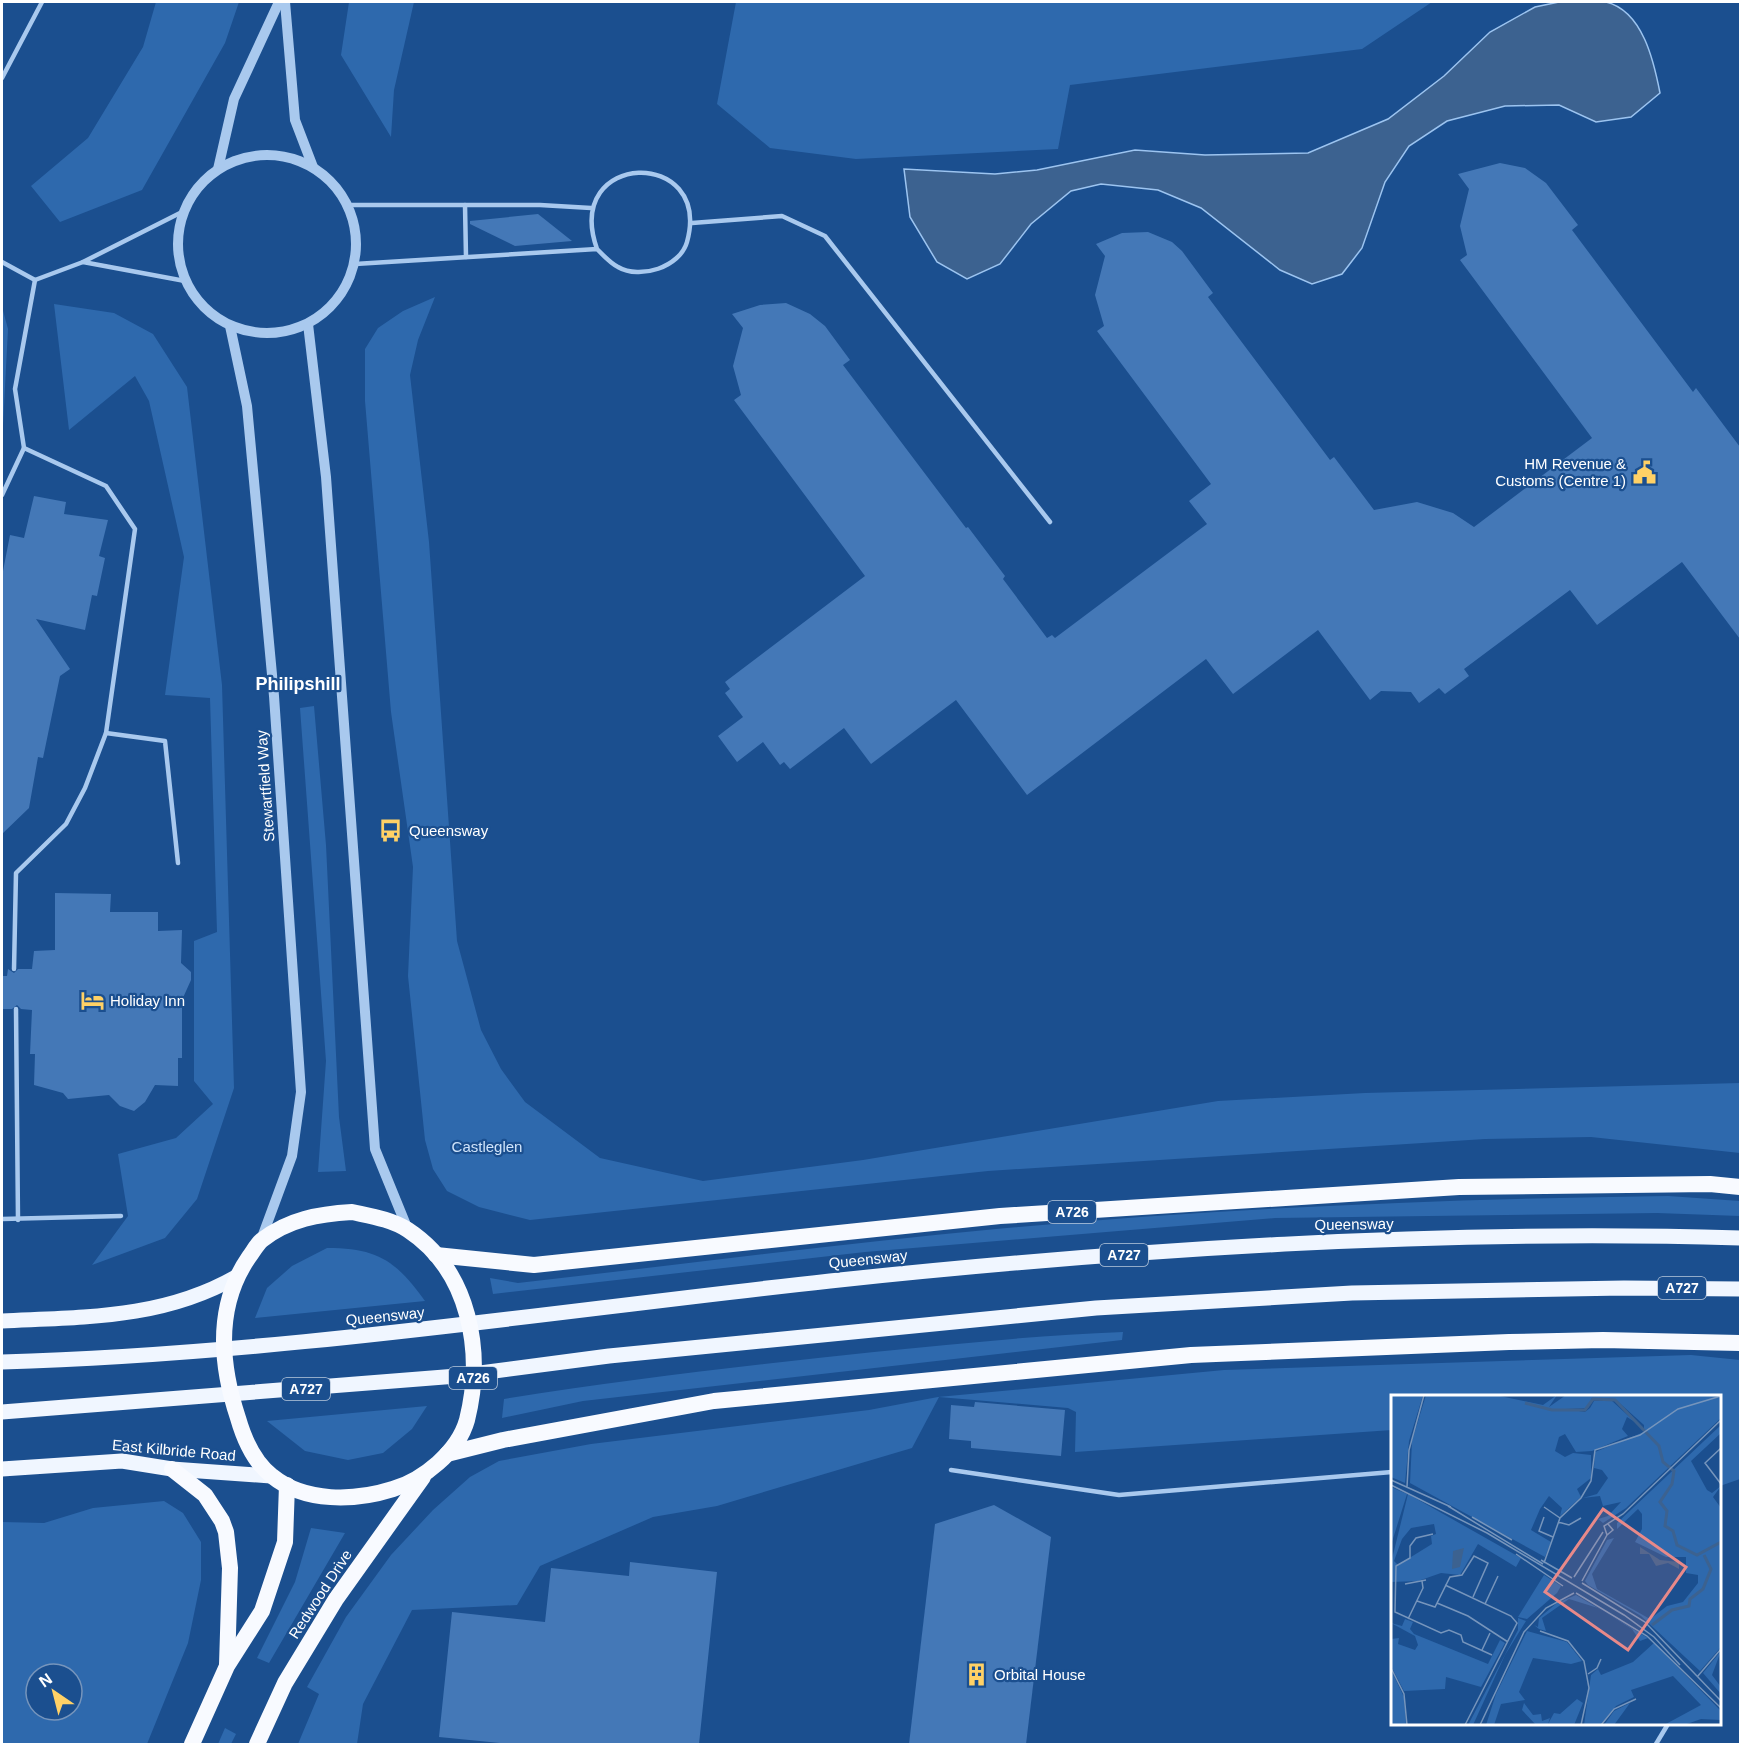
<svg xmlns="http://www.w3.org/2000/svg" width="1742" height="1746" font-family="Helvetica,sans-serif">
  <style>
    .green { fill: #2e69ad; fill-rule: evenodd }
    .water { fill: #3c6290; stroke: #9cc4f0; stroke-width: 1.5 }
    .building { fill: #4478b7 }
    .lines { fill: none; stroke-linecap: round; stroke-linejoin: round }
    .service { stroke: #a9c9ee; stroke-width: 4.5 }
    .tertiary { stroke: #a9c9ee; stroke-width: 10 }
    .primary { stroke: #f0f6ff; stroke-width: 15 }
    .trunk { stroke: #f8faff; stroke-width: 16 }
    .labels { text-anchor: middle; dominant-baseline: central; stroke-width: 4.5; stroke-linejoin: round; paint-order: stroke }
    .shield { fill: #1b4f8f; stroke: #bbcadd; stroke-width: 1.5 }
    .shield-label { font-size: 14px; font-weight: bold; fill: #fff }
    .poi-label { font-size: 15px; fill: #fff; stroke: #1b4f8f; text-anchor: start }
    .street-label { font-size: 15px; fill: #fff; stroke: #1b4f8f }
    .park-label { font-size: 15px; fill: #cfe3fa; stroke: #1b4f8f }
    .quarter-label { font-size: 18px; font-weight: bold; fill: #fff; stroke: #1b4f8f }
    .inset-river { fill: none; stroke: #3c6290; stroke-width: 3 }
    .inset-road { fill: none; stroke: #7695bc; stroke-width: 1.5 }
    .view { fill: #e88989; fill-opacity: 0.15; stroke: #e88989; stroke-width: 3 }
    .inset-edge { fill: none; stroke: #fff; stroke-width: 3 }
  </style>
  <rect width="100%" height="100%" fill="#1b4f8f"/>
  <g class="green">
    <polygon points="156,2 239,2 225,43 142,190 60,222 31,186 88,138 143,47"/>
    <polygon points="349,2 414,2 394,90 391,137 341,55"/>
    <polygon points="736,2 1432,2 1362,49 1070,85 1058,149 856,159 770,148 717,104"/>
    <polygon points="435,297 418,340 410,375 429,542 457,941 481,1030 501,1069 525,1102 600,1158 703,1181 863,1160 1218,1101 1365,1093 1740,1083 1740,1153 1591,1137 1485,1139 988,1171 530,1220 479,1207 447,1191 433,1169 425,1140 408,976 413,867 391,712 365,401 365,349 378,328 403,311"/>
    <polygon points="54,304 114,313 153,334 187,387 222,685 234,1088 197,1199 165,1238 92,1265 128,1216 118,1154 176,1138 213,1104 194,1081 194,941 217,932 210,698 165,695 184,557 149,401 135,376 69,430"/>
    <polygon points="2,307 8,329 2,445"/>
    <polygon points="314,706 326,845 339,1117 346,1171 318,1172 326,1061 300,708"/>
    <path d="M1668,1196L1740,1201V1216L1657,1213L1275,1218L865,1252L493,1294L490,1278L518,1283C678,1265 837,1244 996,1229C1219,1208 1444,1199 1668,1196Z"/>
    <path d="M327,1248C378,1248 396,1261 425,1301L255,1318L267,1288L292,1266Z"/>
    <path d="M1123,1332L1122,1340L583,1401L502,1418L504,1399C627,1379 750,1365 874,1352C957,1344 1039,1335 1123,1332Z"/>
    <polygon points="1691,1355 1740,1360 1740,1479 1720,1486 1720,1396 1392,1396 1392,1430 1075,1452 1076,1412 1068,1408 939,1397 912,1448 717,1506 653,1517 540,1566 517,1605 412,1610 363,1704 357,1744 298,1744 319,1694 307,1687 346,1617 391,1555 433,1510 470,1477 499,1461 591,1444 869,1410 938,1397 1224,1370"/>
    <polygon points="427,1406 412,1429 383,1453 348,1460 305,1451 267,1421"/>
    <path d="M164,1501L183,1513L201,1542V1580L188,1643L147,1744H2V1522L44,1523L93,1508ZM36,1674H72V1710H36Z"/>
    <polygon points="311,1528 345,1533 269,1663 257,1658 295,1582"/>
    <polygon points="225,1728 236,1734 231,1744 218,1744"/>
  </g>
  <path class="water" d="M1559,2C1573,1 1592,0 1606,2C1643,11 1654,62 1660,93L1631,117L1596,122L1559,105L1505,106L1447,121L1409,146L1385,182L1362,248L1342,274L1312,284L1280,270L1201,208L1158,190L1101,184L1071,191L1031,224L1000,264L967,279L937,262L910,217L904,169L995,174L1037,170L1135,150L1205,155L1308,153L1388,119L1444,76L1490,32L1535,7Z"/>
  <g class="building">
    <polygon points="1500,163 1525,168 1546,183 1578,225 1572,230 1693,392 1696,388 1740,447 1740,639 1682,562 1597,625 1570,590 1464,669 1469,676 1445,694 1439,688 1419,703 1411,692 1381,691 1370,700 1318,630 1233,694 1206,659 1027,795 956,700 871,764 844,728 790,769 784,762 780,765 763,742 737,762 718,736 743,717 725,693 730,689 725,682 865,576 734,400 741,395 733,366 743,328 732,314 760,305 786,303 810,314 825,326 850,360 843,365 966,528 968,527 1005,576 1003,579 1047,638 1052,635 1055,638 1207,524 1189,501 1211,484 1097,331 1104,326 1095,295 1105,256 1096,244 1122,233 1148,232 1172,242 1182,251 1213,293 1208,297 1330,460 1334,457 1374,510 1417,502 1453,513 1474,527 1592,438 1460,260 1467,255 1460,226 1469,189 1458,174"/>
    <polygon points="538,214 572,241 515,246 470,224 470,221"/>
    <polygon points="34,496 66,502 64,514 108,520 99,556 105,558 97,596 92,595 85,630 36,619 70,669 60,676 43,758 38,757 29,808 2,834 2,569 3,571 10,535 24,538"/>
    <polygon points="55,893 111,894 110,912 158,912 158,931 182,930 181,963 191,972 191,980 182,1000 182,1058 178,1058 178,1086 155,1085 145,1102 134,1111 120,1106 109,1095 68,1099 63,1093 34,1085 35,1054 30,1054 32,1010 21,1009 17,1005 12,1009 2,1009 2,976 7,976 8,969 14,973 18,969 32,969 34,951 55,950"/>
    <polygon points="975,1402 1065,1410 1061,1456 971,1448 971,1441 949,1439 951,1405 974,1407"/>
    <polygon points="994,1505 1051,1537 1026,1744 909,1744 935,1524"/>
    <polygon points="630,1562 717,1572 699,1744 510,1744 439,1737 452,1612 545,1622 551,1568 629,1576"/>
  </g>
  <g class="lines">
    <g class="service">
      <polyline points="2,78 42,2"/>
      <polyline points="348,205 540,205 591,208"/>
      <polyline points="465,205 466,257"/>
      <polyline points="184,211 83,262 185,281"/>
      <polyline points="692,223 782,216 825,236 1050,522"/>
      <polyline points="2,262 35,280 83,262"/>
      <path d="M355,264L597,249C603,255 610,263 618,267C640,280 680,267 687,242C713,147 562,150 597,249"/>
      <polyline points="2,495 24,448 15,389 35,280"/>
      <polyline points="106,733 165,741 178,863"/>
      <polyline points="14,969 16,873 66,824 85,788 106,733 135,529 106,486 24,448"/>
      <polyline points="16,1009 18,1220"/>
      <polyline points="2,1219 121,1216"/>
      <polyline points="951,1470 1119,1495 1392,1472"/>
      <polyline points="1656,1744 1668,1724"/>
    </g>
    <g class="tertiary">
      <polyline points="285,2 295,120 313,167"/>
      <circle cx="267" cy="244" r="89"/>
      <polyline points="218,169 234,99 279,2"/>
      <polyline points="308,324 326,477 375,1149 408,1230"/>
      <polyline points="230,326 247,406 274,696 301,1092 292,1156 261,1240"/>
    </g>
    <g class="primary">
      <path d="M2,1321C84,1317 162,1319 236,1277"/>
      <path d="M2,1362C280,1354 554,1311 830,1281C1132,1249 1437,1229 1740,1238"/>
      <polyline points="2,1412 457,1376 609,1356 1096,1308 1352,1293 1624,1288 1740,1289"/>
      <polyline points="2,1469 122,1461 172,1469 271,1476"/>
    </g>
    <g class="trunk">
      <path d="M352,1212C370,1216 391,1219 408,1230C470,1271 484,1352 467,1420C458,1452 423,1480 393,1489C355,1501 305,1503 272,1476C254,1462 244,1439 238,1418C220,1364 215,1306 249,1257C253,1252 257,1244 262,1240C289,1219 319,1214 352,1212Z"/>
      <polyline points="436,1255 534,1265 1000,1216 1459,1187 1710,1184 1740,1187"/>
      <polyline points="447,1454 503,1440 714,1401 1191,1355 1509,1342 1603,1340 1740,1343"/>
      <polyline points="172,1469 205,1495 222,1521 226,1532 230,1568 227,1665"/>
      <polyline points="192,1744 227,1666 262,1611 285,1542 287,1485"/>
      <polyline points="257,1744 285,1683 336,1599 423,1477"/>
    </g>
  </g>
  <defs>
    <symbol id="civic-bare" viewBox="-9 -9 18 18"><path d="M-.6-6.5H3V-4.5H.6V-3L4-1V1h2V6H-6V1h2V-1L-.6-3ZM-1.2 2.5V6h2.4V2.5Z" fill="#ffd166" stroke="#1b4f8f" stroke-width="2.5" paint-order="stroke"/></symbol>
    <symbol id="bus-bare" viewBox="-9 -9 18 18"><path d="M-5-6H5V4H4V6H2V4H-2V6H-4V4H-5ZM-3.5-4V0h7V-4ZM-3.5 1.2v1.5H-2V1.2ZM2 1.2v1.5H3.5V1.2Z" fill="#ffd166" stroke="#1b4f8f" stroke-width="2.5" paint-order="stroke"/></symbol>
    <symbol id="hotel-bare" viewBox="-9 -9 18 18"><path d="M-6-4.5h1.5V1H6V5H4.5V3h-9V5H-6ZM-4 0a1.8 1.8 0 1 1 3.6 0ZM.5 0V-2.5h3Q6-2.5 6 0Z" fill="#ffd166" stroke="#1b4f8f" stroke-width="2.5" paint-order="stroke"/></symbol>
    <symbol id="building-bare" viewBox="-9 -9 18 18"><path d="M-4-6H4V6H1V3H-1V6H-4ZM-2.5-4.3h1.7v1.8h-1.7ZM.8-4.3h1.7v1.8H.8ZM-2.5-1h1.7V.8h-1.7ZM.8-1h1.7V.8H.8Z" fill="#ffd166" stroke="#1b4f8f" stroke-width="2.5" paint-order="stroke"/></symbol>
  </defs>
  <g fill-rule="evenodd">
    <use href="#civic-bare" x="1628" y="456" width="33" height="33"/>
    <use href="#bus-bare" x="374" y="814" width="33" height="33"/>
    <use href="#hotel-bare" x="76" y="984" width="33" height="33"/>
    <use href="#building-bare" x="960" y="1658" width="33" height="33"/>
  </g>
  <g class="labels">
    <g class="shield">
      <rect x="1048" y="1201" width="48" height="22" rx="4.5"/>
      <rect x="1100" y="1244" width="48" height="22" rx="4.5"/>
      <rect x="1658" y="1277" width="48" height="22" rx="4.5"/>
      <rect x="449" y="1367" width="48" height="22" rx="4.5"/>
      <rect x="282" y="1378" width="48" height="22" rx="4.5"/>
    </g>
    <g class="shield-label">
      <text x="1072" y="1212">A726</text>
      <text x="1124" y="1255">A727</text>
      <text x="1682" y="1288">A727</text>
      <text x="473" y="1378">A726</text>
      <text x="306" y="1389">A727</text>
    </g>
    <g class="poi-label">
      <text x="1626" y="463" text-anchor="end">HM Revenue &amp;<tspan x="1626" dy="17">Customs (Centre 1)</tspan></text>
      <text x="409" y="830">Queensway</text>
      <text x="110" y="1000">Holiday Inn</text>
      <text x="994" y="1674">Orbital House</text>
    </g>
    <g class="street-label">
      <text transform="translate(265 786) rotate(-94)">Stewartfield Way</text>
      <text transform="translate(1354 1224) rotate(-1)">Queensway</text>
      <text transform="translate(868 1259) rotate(-6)">Queensway</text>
      <text transform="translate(385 1316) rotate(-6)">Queensway</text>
      <text transform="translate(174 1450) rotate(5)">East Kilbride Road</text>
      <text transform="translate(320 1594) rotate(-57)">Redwood Drive</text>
    </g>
    <g class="park-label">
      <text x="487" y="1146">Castleglen</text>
    </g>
    <g class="quarter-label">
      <text x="298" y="684">Philipshill</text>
    </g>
  </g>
  <g transform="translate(1391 1395)">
    <rect width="330" height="330" fill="#1b4f8f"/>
    <path d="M0,0H32L18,46L14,88L0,82ZM35,0H104L152,10L166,0L158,12L175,0H330V23L235,113L212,128L207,124L217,121L230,107L212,111L209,101L192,103L206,99L217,83L211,75L203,73L204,57L253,37V30L224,4L201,3L197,13L175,14L194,17L199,13L203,6L220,5L244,27L236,22L231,34L237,41L201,56L185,57L174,39L168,42L164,56L174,62L182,58L200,60V83L186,94L190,102L169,121L171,113L158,101L149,114L140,135L160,147L154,162L19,88L21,46ZM330,30V38L300,66L316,95L321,98L330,91L322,102L330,113V252L309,276L250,221L197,190L194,186L216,145L223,143L201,179L206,194L259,224L276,211L292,207L307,188V180L295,178V162H275L244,147L251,134V119L247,114L226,134V128ZM0,92L16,99L0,150ZM17,99L130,163L125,172L87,149L69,180L50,178L27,186L0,187V168ZM43,129L45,139L40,141L41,149L7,170L3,166L11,144L20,133ZM153,180L170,191L166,198L136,224L127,222ZM185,200L257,243L249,246L241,234L207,213L178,204L151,223L155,236L148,234L143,230L147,232L148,223L166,208ZM127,223L135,226L114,260L82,330H77L127,235ZM14,224L22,227L19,234L23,239L97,269L109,245L114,248L90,292L55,282L54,294L13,296L0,271V244L8,243L7,249L24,255L27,250L24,241L0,228L11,231ZM136,236L176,247L191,266L180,269L142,263L128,297L134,305L110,309L103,330H95L105,299ZM263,248L330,316V325L310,324L293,330H273L310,310L282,281L240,295L243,302L225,311L209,330H193L200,280L207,274L210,280L242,267ZM330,256L321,280L330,292V299L312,278ZM0,275L13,302L15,330H0ZM186,304L192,308L183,330H145L131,315L133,308L142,320L150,319L151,326L159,323L157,329L163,318L169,319ZM239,308L223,330H213L223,316Z" fill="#2e69ad" fill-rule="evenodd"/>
    <path d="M249,152L269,165L288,167V174L277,168L265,171L258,159H249ZM73,153L69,172L61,174L62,156Z" fill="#3c6290"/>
    <path class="inset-river" d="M134,8L161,15H194L202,4L224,5L268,51L272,67L283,76L281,89L269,107L276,116L274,131L282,136L286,150L306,160L330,147M261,230L281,215L298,211L299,204L312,194L320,174L313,160"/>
    <path class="inset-road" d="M330,53L314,68L330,89M0,85L60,112M0,90L96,138L233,220L263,242L289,270M16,92L18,55L33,0M57,111L152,169M153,112L169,123M81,122L121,145M153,122L148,136L162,142M167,127L178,130L190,123M217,129L222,135L216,140L213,131L232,119L330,25M42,139L25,143L19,151V163L5,171L4,217L50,238L58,235L70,240L72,247L101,260M125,159L172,191M150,165L181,183M153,168L169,123L190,103L200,86L204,55L249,40L287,14L330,1M183,182L212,137M191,186L216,140M191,188L254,227L330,306M14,189L35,185M54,190L120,221L126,228L74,330M185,198L256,241L330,313M26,206L44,212L59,182L71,180L83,161L97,168L82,202M46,208L77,221L117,247M94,209L107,181M17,224L32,193L31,186M149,236L177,246L193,266L198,293L190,330M91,255L99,238M0,273L13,299L16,330M197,279L206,273L210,264M306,282L330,254M89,330L133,237L155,213L183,198M210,330L223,314L245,304"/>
    <path class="view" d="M212,114L295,172L237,255L154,197Z"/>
    <rect width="330" height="330" class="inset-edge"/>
  </g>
  <rect width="1742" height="1746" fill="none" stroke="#ffffff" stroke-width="6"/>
  <g transform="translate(54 1692) rotate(325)"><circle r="28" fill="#1b4f8f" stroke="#7695bc" stroke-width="1.5"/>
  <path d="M0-4.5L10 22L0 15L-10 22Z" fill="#ffd166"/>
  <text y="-9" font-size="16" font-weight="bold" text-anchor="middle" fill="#ffffff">N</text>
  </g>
</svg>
